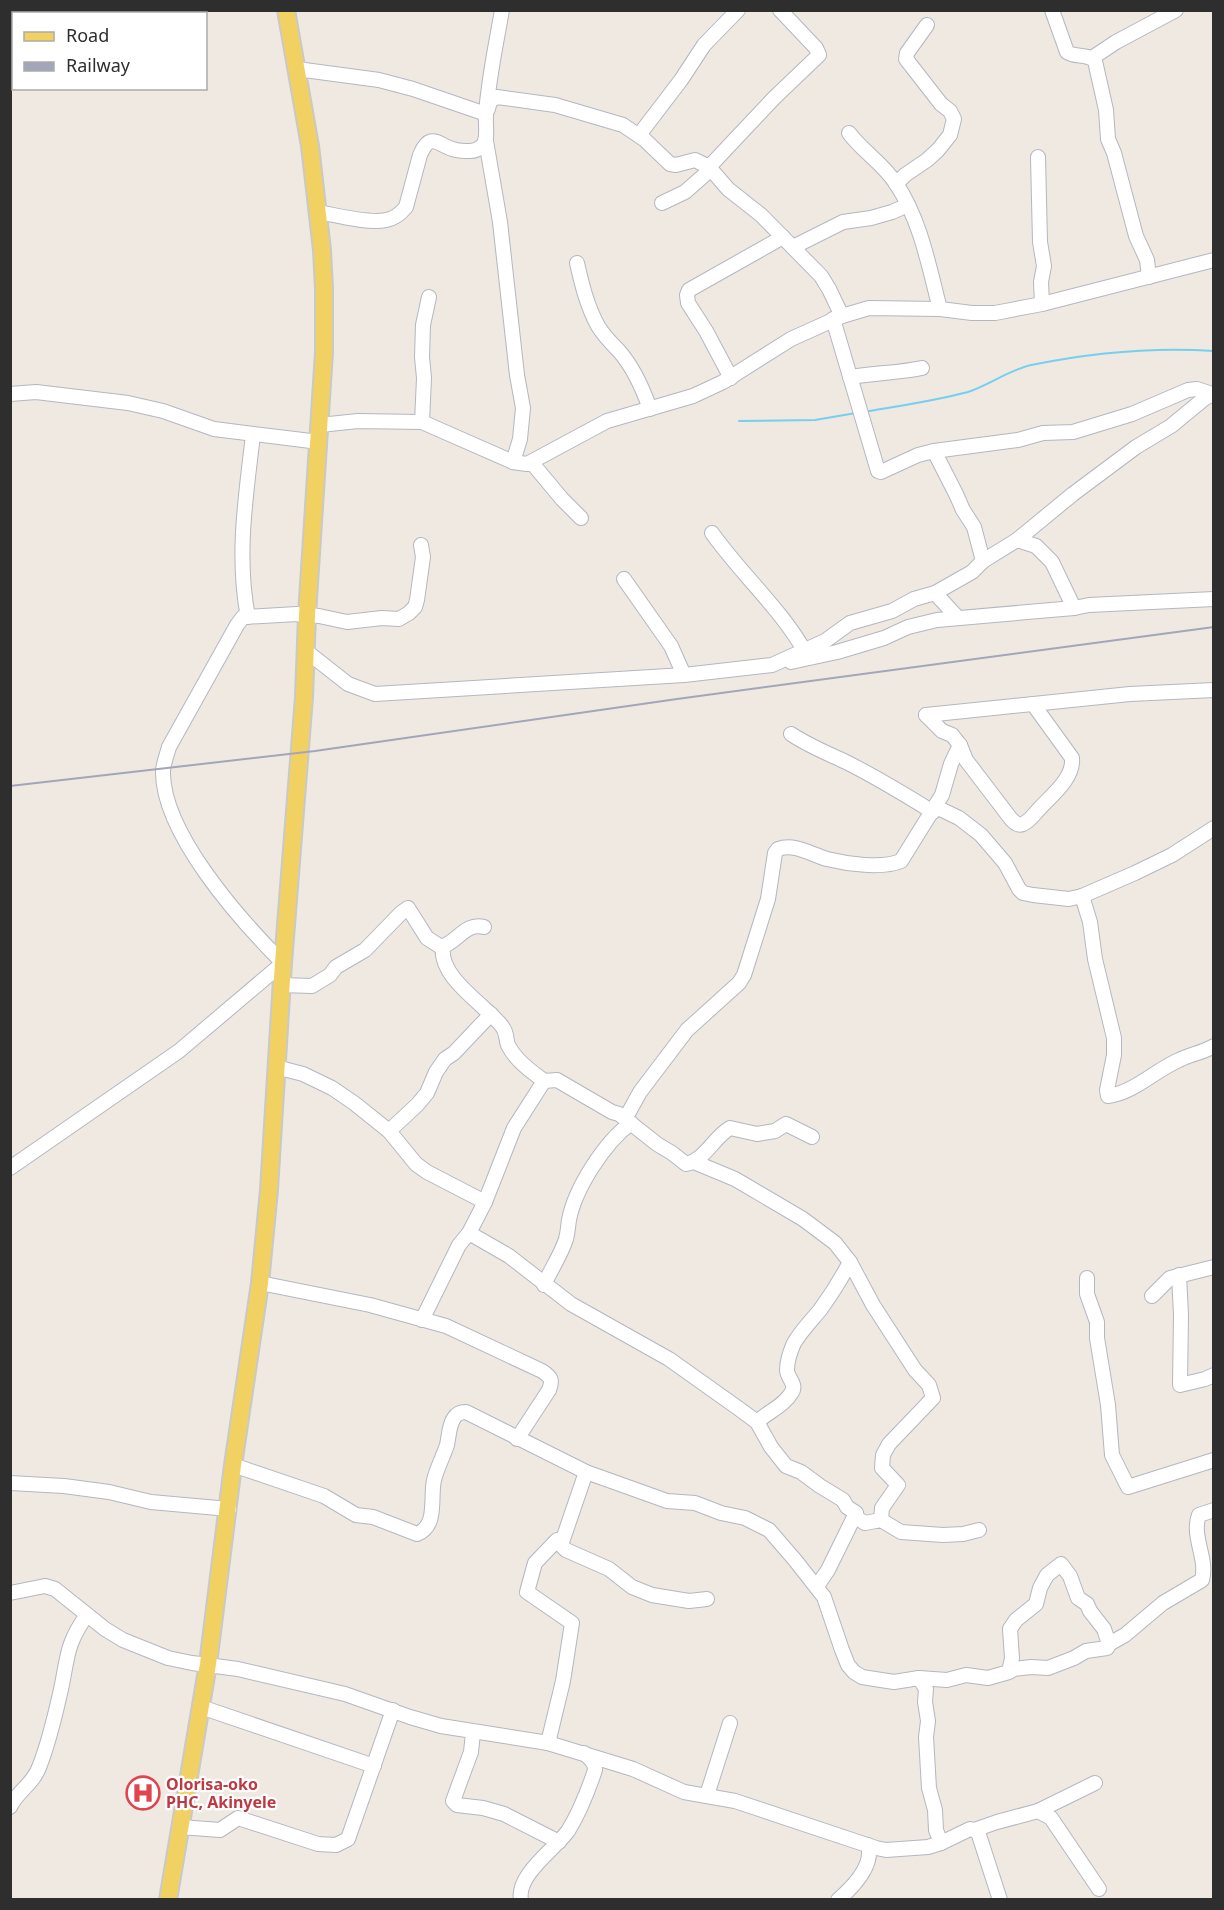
<svg xmlns="http://www.w3.org/2000/svg" width="1224" height="1910" font-family="'Noto Sans',sans-serif">
  <style>
    .lines { fill: none; stroke-linecap: round; stroke-linejoin: round }
    .stream { stroke: #75cff0; stroke-width: 2 }
    .minor-casing { stroke: #b4b7c1; stroke-width: 16 }
    .major-casing { stroke: #c9c9c9; stroke-width: 20 }
    .minor { stroke: #fff; stroke-width: 14 }
    .major { stroke: #f2d163; stroke-width: 16 }
    .rail { stroke: #a3a6b8; stroke-width: 2 }
    .labels { text-anchor: middle; dominant-baseline: central; stroke-width: 4.5; stroke-linejoin: round; paint-order: stroke }
    .health-label { font-size: 16px; font-weight: bold; fill: #be3a42; stroke: #fff; text-anchor: start }
  </style>
  <rect width="100%" height="100%" fill="#efe9e1"/>
  <g class="lines">
    <g class="stream">
      <path d="M864,412C899,406 934,401 968,392C989,385 1009,370 1031,365C1090,353 1154,347 1214,351"/>
      <polyline points="739,421 815,420 856,413"/>
    </g>
    <defs>
      <g id="minor">
        <polyline points="780,10 816,48 819,55 774,98 709,167 728,189 761,215 821,276 829,289 842,316"/>
        <path d="M1052,10L1067,52C1075,58 1087,53 1095,61L1106,110L1108,139L1114,153L1136,236L1147,260L1149,277"/>
        <polyline points="1092,58 1116,42 1176,10"/>
        <polyline points="297,69 379,80 413,89 486,114"/>
        <polyline points="488,109 490,101 497,97 555,105 623,125 645,140 670,164 676,165 695,160 709,167"/>
        <path d="M849,133C863,152 884,164 897,185C921,222 929,267 940,309"/>
        <polyline points="639,135 681,80 704,45 738,10"/>
        <polyline points="486,141 500,222 517,375 523,408 520,439 513,462"/>
        <polyline points="1038,157 1040,242 1044,266 1041,282 1042,304"/>
        <polyline points="896,184 905,175 927,160 938,150 950,135 954,119 950,111 941,104 906,59 907,53 927,25"/>
        <polyline points="662,203 685,192 710,170"/>
        <path d="M318,212C335,215 369,224 386,220C394,219 401,213 406,207L420,155C431,129 439,147 456,150C460,151 465,151 470,151C475,151 478,150 482,146C489,139 485,125 486,115C488,81 496,45 502,10"/>
        <polyline points="793,247 843,222 871,218 892,212 908,205"/>
        <path d="M577,263C582,285 587,306 598,326C604,336 611,343 619,351C633,367 643,389 650,409"/>
        <path d="M850,377C874,373 898,373 922,368"/>
        <polyline points="731,378 706,331 688,303 687,295 689,290 783,237"/>
        <polyline points="10,394 36,392 128,403 163,411 214,429 319,442"/>
        <polyline points="422,422 424,378 422,357 423,325 429,297"/>
        <polyline points="320,425 358,421 422,422 513,462 527,464 607,421 693,396 723,382 791,339 842,316 869,308 940,309 972,313 995,313 1042,304 1214,260"/>
        <polyline points="934,451 1018,440 1043,433 1073,432 1132,414 1188,390 1197,389 1212,394"/>
        <polyline points="532,463 562,499 581,518"/>
        <path d="M712,533C741,574 780,608 804,650"/>
        <polyline points="1017,540 1036,546 1052,562 1074,608"/>
        <polyline points="983,561 1017,540 1073,494 1136,447 1171,426 1205,398 1214,394"/>
        <polyline points="624,579 671,646 684,675"/>
        <polyline points="935,593 958,618"/>
        <path d="M248,617C236,556 246,495 253,435"/>
        <polyline points="306,651 348,684 375,694 684,675 772,665 825,641 850,623 892,611 914,599 935,593 972,572 983,561 974,527 963,510 956,494 934,451 918,455 881,472 878,471 833,319"/>
        <polyline points="791,662 837,652 884,638 908,627 937,620 1074,608 1089,605 1214,599"/>
        <polyline points="926,715 1130,694 1214,690"/>
        <path d="M791,734C809,746 827,753 846,762C876,777 904,794 933,812"/>
        <path d="M960,745L966,760L1011,819C1015,823 1018,826 1023,824C1030,821 1035,813 1040,808C1052,795 1074,778 1072,758L1033,704"/>
        <polyline points="936,807 959,818 981,835 1005,863 1019,889 1023,893 1033,895 1069,899 1082,896 1135,873 1172,855 1214,828"/>
        <path d="M1082,896L1090,922L1095,959L1114,1038V1055L1107,1090L1108,1096C1135,1092 1154,1071 1179,1060C1191,1054 1202,1053 1214,1046"/>
        <path d="M443,946C438,977 483,1003 501,1025C508,1033 505,1037 508,1045C516,1061 531,1071 544,1081"/>
        <path d="M281,985L312,986L330,975L336,967L365,950L401,913L408,908L427,938L441,947C458,942 465,922 484,927"/>
        <polyline points="276,1067 303,1074 332,1088 354,1103 389,1131 416,1164 427,1172 485,1202"/>
        <path d="M624,1117L629,1112L640,1092L687,1030L739,983L744,975L768,899L775,853L778,849C795,843 810,854 827,859C847,864 882,869 901,861L942,795L951,764L960,745L952,735L942,731L926,715"/>
        <polyline points="389,1131 417,1105 427,1093 436,1072 445,1059 454,1053 491,1014"/>
        <path d="M694,1162L735,1179L803,1219L835,1243L850,1262C841,1279 831,1295 820,1310C811,1321 801,1331 794,1343C790,1352 787,1361 787,1370C787,1378 797,1384 792,1392C784,1406 769,1411 757,1422"/>
        <path d="M10,1168L179,1051L283,963C241,921 161,832 163,770C164,762 167,754 169,747L237,625L243,617L297,614L319,616L347,622L382,618L399,619L409,613L415,607L417,600L423,557L421,545"/>
        <polyline points="469,1233 509,1256 571,1304 669,1359 738,1408 757,1422 771,1447 786,1466 801,1472 820,1486 843,1500 847,1507 856,1513 857,1518 865,1523 881,1520 901,1532 943,1535 963,1534 979,1530"/>
        <polyline points="850,1262 873,1305 915,1370 929,1385 933,1398 889,1444 883,1455 882,1468 898,1485 882,1508 881,1520"/>
        <polyline points="1179,1275 1181,1315 1180,1385 1205,1379 1214,1375"/>
        <polyline points="1087,1278 1087,1294 1097,1322 1097,1338 1108,1405 1112,1455 1128,1487 1214,1460"/>
        <path d="M260,1283L370,1305L446,1326L542,1371C551,1377 553,1380 549,1390L517,1439"/>
        <path d="M544,1285C551,1269 561,1255 566,1239C568,1232 568,1226 569,1220C575,1188 605,1142 631,1123"/>
        <polyline points="1152,1296 1170,1278 1214,1267"/>
        <path d="M422,1320L459,1245L469,1233L485,1202L514,1128L544,1081L557,1080L612,1112L619,1114L657,1144L672,1153L686,1164C705,1160 714,1137 730,1128L757,1134L775,1131L786,1124L812,1137"/>
        <path d="M233,1465L324,1496L356,1515L373,1517L417,1534C438,1526 430,1498 434,1480C437,1468 443,1457 447,1445C449,1436 449,1425 454,1418C457,1413 461,1412 466,1412L586,1472L667,1501L695,1503L721,1513L745,1518L769,1530L795,1560L824,1597L842,1650L848,1665L854,1672L862,1677L894,1682L919,1678L947,1680L966,1675L988,1678L1009,1672L1014,1669L1031,1667L1048,1668L1074,1658L1086,1651L1107,1648L1109,1644L1104,1629L1090,1611L1087,1604L1078,1598L1070,1576L1061,1564L1047,1575L1040,1588L1036,1604L1016,1620L1010,1629L1012,1658L1009,1672"/>
        <polyline points="586,1472 561,1545 566,1550 609,1569 632,1587 652,1595 689,1601 707,1599"/>
        <polyline points="10,1483 64,1486 109,1492 151,1502 229,1509"/>
        <polyline points="817,1586 828,1570 856,1513"/>
        <polyline points="10,1593 45,1586 55,1589 105,1629 123,1640 168,1658 192,1663 238,1669 345,1694 410,1717 441,1726 548,1743 633,1769 684,1792 735,1801 876,1848 886,1850 928,1847 941,1843 970,1829 974,1830 997,1822 1038,1811 1095,1783"/>
        <path d="M1109,1644L1125,1635L1163,1603L1202,1580C1208,1558 1191,1537 1199,1515L1214,1510"/>
        <polyline points="919,1678 926,1689 925,1702 928,1721 926,1737 929,1788 935,1810 936,1830 941,1843"/>
        <polyline points="201,1707 374,1766"/>
        <polyline points="473,1733 471,1752 453,1801 457,1805 483,1808 504,1814 559,1842"/>
        <polyline points="548,1743 563,1681 572,1623 527,1592 535,1563 557,1540"/>
        <polyline points="707,1795 730,1723"/>
        <path d="M10,1807C18,1790 33,1785 40,1765C48,1744 54,1720 59,1698C68,1662 64,1646 87,1615"/>
        <polyline points="1038,1811 1051,1818 1099,1889"/>
        <polyline points="180,1827 220,1830 238,1818 318,1844 336,1845 348,1839 393,1710"/>
        <polyline points="974,1830 978,1832 1000,1900"/>
        <path d="M521,1900C516,1875 555,1849 568,1831C578,1815 589,1788 595,1770C595,1762 590,1759 584,1753"/>
        <path d="M838,1900C853,1887 874,1865 868,1845"/>
      </g>
      <polyline id="major" points="168,1900 208,1664 233,1465 260,1283 269,1190 283,963 304,697 307,615 324,352 324,289 322,250 310,146 286,10"/>
    </defs>
    <use href="#minor" class="minor-casing"/>
    <use href="#major" class="major-casing"/>
    <use href="#minor" class="minor"/>
    <use href="#major" class="major"/>
    <polyline class="rail" points="10,786 315,751 677,699 1214,627"/>
  </g>
  <defs>
    <symbol id="hospital-ring" viewBox="-11 -11 22 22"><circle r="9.5" fill="#fff" stroke="#e0444e" stroke-width="1.5"/><path d="M-5-5h3v3.5h4V-5h3V5h-3V1.5h-4V5h-3Z" fill="#e0444e"/></symbol>
  </defs>
  <g fill-rule="evenodd">
    <use href="#hospital-ring" x="124" y="1774" width="38" height="38"/>
  </g>
  <g class="labels">
    <g class="health-label">
      <text x="166" y="1784">Olorisa-oko<tspan x="166" dy="18">PHC, Akinyele</tspan></text>
    </g>
  </g>
  <rect width="1224" height="1910" fill="none" stroke="#2e2e2e" stroke-width="24"/>
  <rect x="12" y="12" width="195" height="78" fill="#ffffff" stroke="#ababab" stroke-width="1.5"/>
  <rect x="24" y="32" width="30" height="9" fill="#f2d163" stroke="#ababab" stroke-width="1.5"/>
  <text x="66" y="42" font-size="18" fill="#2e2e2e">Road</text>
  <rect x="24" y="62" width="30" height="9" fill="#a3a6b8" stroke="#ababab" stroke-width="1.5"/>
  <text x="66" y="72" font-size="18" fill="#2e2e2e">Railway</text>
</svg>
